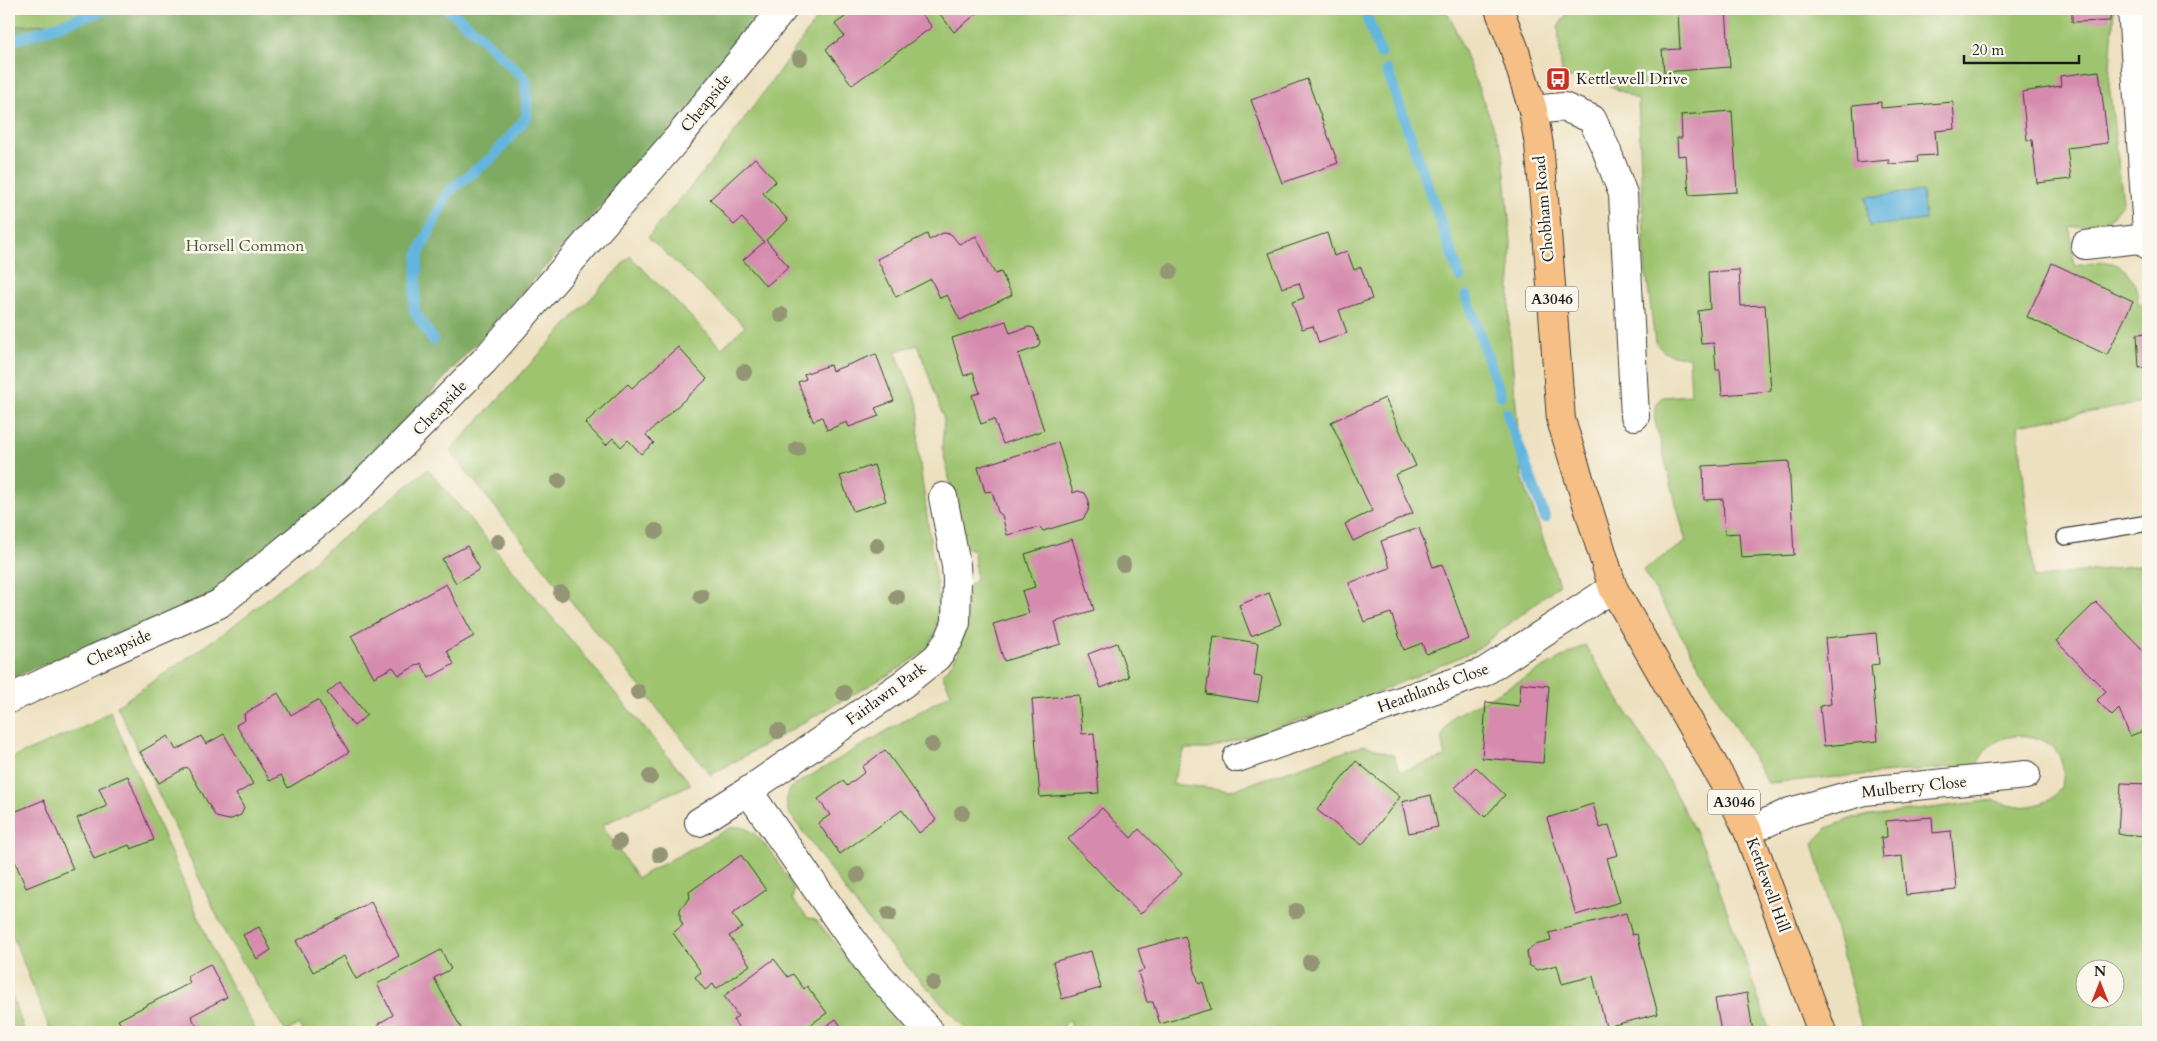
<svg xmlns="http://www.w3.org/2000/svg" width="2157" height="1041" font-family="Cardo,serif">
  <style>
    .green { fill: #9ec46f; stroke: #5d7046; fill-rule: evenodd }
    .forest { fill: #7eaa62; stroke: #4d633f }
    .water { fill: #62b5de; stroke: #3f687d }
    .lines { fill: none; stroke-linecap: round; stroke-linejoin: round }
    .stream { stroke: #62b5de; stroke-width: 11 }
    .building { fill: #d68bae }
    .service-casing { stroke: #3b3934; stroke-width: 18 }
    .minor-casing { stroke: #3b3934; stroke-width: 30 }
    .primary-casing { stroke: #3b3934; stroke-width: 30 }
    .service { stroke: #fff; stroke-width: 15 }
    .minor { stroke: #fff; stroke-width: 28 }
    .primary { stroke: #f5bf86; stroke-width: 28 }
    .tree { fill: #939575 }
    .labels { text-anchor: middle; dominant-baseline: central; stroke-width: 5; stroke-linejoin: round; paint-order: stroke }
    .shield { fill: #fbf7ec; stroke: #5f5e5a; stroke-width: 1 }
    .shield-label { font-size: 15px; font-weight: bold; fill: #1c1c1c }
    .poi-label { font-size: 16px; fill: #1c1c1c; stroke: #fbf7ec; text-anchor: start }
    .street-label { font-size: 16px; fill: #1c1c1c; stroke: #fbf7ec }
    .park-label { font-size: 16px; fill: #4a5739; stroke: #fbf7ec }
  </style>
  <rect width="100%" height="100%" fill="#fbf7ec"/>
  <filter id="ink" filterUnits="userSpaceOnUse"><feTurbulence type="fractalNoise" baseFrequency=".02" numOctaves="2"/><feDisplacementMap in="SourceGraphic" scale="10" xChannelSelector="R" yChannelSelector="G"/><feConvolveMatrix kernelMatrix="1 2 1 2 8 2 1 2 1" color-interpolation-filters="sRGB"/></filter>
  <filter id="wash" filterUnits="userSpaceOnUse"><feTurbulence type="fractalNoise" baseFrequency=".0096" numOctaves="4" result="noise"/><feDisplacementMap in="SourceGraphic" scale="20" xChannelSelector="R" yChannelSelector="G"/><feGaussianBlur stdDeviation="1.12" result="paint"/><feColorMatrix in="noise" values="0 0 0 0 0 0 0 0 0 0 0 0 0 0 0 0 0 1.4 0 .05"/><feComposite in="paint" operator="in"/></filter>
  <g filter="url(#wash)">
    <rect width="100%" height="100%" fill="#ede0bf"/>
    <g class="green">
      <polygon points="9,9 104,9 66,23 9,26"/>
      <path d="M824,9H1445L1454,26L1503,151L1511,243L1509,322L1522,477L1559,585L1476,650L1353,703L1209,749H1185L1172,784L1232,790L1364,745L1393,755L1401,771L1445,757L1441,738L1453,716L1485,700L1585,645L1666,776L1707,854L1770,1032H1074L1069,1020L1058,1032H969L913,973L859,909L789,813C786,802 784,795 793,786L951,693L942,674C967,654 965,615 969,585L976,580L974,550L965,547L942,447L944,419L918,345L895,351L917,402L919,415L918,450L938,597C939,637 934,647 900,668L711,775L450,451L630,256L722,348L745,326L648,237L721,151Z"/>
      <path d="M1570,9H2114L2109,84L2123,202L2110,219L2070,228L2074,266C2084,265 2097,261 2106,262C2130,265 2138,285 2138,305L2148,304V402L2018,425L2034,578L2148,564V1032H1863L1813,843L1827,828L1853,818L1994,800C1999,802 2006,805 2012,806C2032,809 2060,802 2063,779C2064,771 2063,761 2058,754C2045,731 2004,730 1987,749C1983,753 1980,760 1976,765L1768,783L1643,570L1686,542L1654,417L1657,404L1663,397L1691,395L1689,357L1677,356L1664,352L1655,342L1645,263L1638,100L1605,83L1562,77L1558,27ZM2084,968H2114V998H2084Z"/>
      <path d="M428,469L691,784L602,825L637,878L724,831C727,829 731,827 735,827C758,824 779,866 791,883L794,891L792,899L808,918L815,919L910,1032H304L299,1024L286,1032L227,937L117,706L228,630Z"/>
      <polygon points="110,711 216,958 257,1032 51,1032 9,927 9,759 91,724"/>
      <polygon points="9,989 25,1032 9,1032"/>
    </g>
    <polygon class="forest" points="104,9 771,9 678,121 351,481 216,593 9,679 9,26 66,23"/>
    <polygon class="water" points="1922,191 1925,220 1869,226 1866,197"/>
    <g class="lines">
      <g class="stream">
        <polyline points="1364,9 1380,53"/>
        <polyline points="9,42 107,9"/>
        <polyline points="1387,70 1460,277"/>
        <polyline points="1466,296 1501,395"/>
        <polyline points="433,340 414,311 418,255 448,192 493,157 527,117 526,80 477,33 448,9"/>
        <polyline points="1507,413 1545,518"/>
      </g>
    </g>
    <g id="blocks">
      <g class="building">
        <polygon points="856,9 918,9 932,27 852,85 826,49 844,36 835,24"/>
        <polygon points="936,9 979,9 980,11 954,32"/>
        <polygon points="1726,9 1730,67 1664,72 1662,50 1680,49 1678,12"/>
        <polygon points="2072,9 2110,9 2110,21 2072,22"/>
        <polygon points="2099,71 2108,143 2067,148 2071,179 2037,183 2032,140 2027,140 2022,92 2061,86 2060,76"/>
        <polygon points="1307,79 1338,163 1282,183 1251,100"/>
        <polygon points="1881,102 1881,108 1953,102 1955,129 1935,131 1937,155 1917,156 1918,162 1889,164 1889,160 1857,163 1853,105"/>
        <polygon points="1732,111 1737,192 1689,195 1686,155 1678,156 1677,138 1682,138 1681,115"/>
        <polygon points="755,158 776,181 763,193 788,220 766,240 789,267 766,286 743,260 764,242 742,218 734,225 710,199"/>
        <polygon points="943,233 951,234 959,244 976,236 995,274 1001,272 1012,295 960,320 947,295 940,298 931,279 896,297 877,259 927,234 929,240"/>
        <polygon points="1327,233 1334,256 1347,251 1354,270 1361,267 1372,299 1339,310 1347,333 1319,343 1313,326 1302,329 1292,302 1304,298 1299,283 1282,288 1269,253"/>
        <polygon points="2052,263 2133,301 2107,355 2027,317"/>
        <polygon points="1739,270 1741,306 1765,305 1771,391 1722,395 1720,370 1716,370 1714,343 1701,344 1698,311 1710,309 1708,272"/>
        <polygon points="1006,321 1010,333 1029,327 1034,328 1040,342 1038,347 1018,354 1044,430 1003,444 994,419 981,424 972,395 980,393 973,372 964,376 952,338"/>
        <polygon points="2148,333 2148,367 2139,368 2137,334"/>
        <polygon points="678,347 707,379 646,435 654,443 641,454 628,440 621,447 613,438 606,445 585,423 628,384 632,388"/>
        <polygon points="876,354 894,401 875,408 879,416 849,427 847,422 827,430 822,417 813,421 798,382 806,379 804,374 830,365 832,371"/>
        <polygon points="1385,398 1416,466 1395,475 1413,513 1353,541 1345,524 1372,511 1331,422"/>
        <polygon points="1058,442 1073,493 1078,491 1085,493 1089,501 1088,511 1083,519 1043,531 1040,527 1007,535 1002,515 998,512 992,491 985,492 978,467"/>
        <polygon points="1789,461 1794,555 1741,558 1739,533 1725,534 1723,499 1704,500 1703,466"/>
        <polygon points="874,465 886,501 853,511 840,476"/>
        <polygon points="1419,528 1433,567 1442,564 1469,639 1426,654 1422,643 1404,650 1391,613 1364,622 1349,583 1390,568 1381,541"/>
        <polygon points="1072,539 1094,610 1055,622 1061,644 1004,661 993,624 1029,613 1022,591 1035,587 1025,554"/>
        <polygon points="467,546 480,569 456,583 442,559"/>
        <polygon points="446,584 474,636 447,651 454,664 429,678 421,663 399,675 393,667 374,677 351,636"/>
        <polygon points="1269,593 1281,624 1251,636 1239,605"/>
        <polygon points="2096,602 2148,655 2148,680 2143,686 2148,697 2148,729 2130,736 2119,709 2112,716 2097,700 2106,691 2056,641"/>
        <polygon points="1876,633 1879,664 1871,665 1878,741 1824,746 1820,706 1831,704 1825,638"/>
        <polygon points="1214,636 1258,643 1254,676 1262,677 1258,702 1206,694"/>
        <polygon points="1117,643 1129,677 1101,688 1088,654"/>
        <polygon points="340,682 367,715 354,726 327,693"/>
        <polygon points="1521,683 1549,686 1543,763 1482,758 1486,702 1519,706"/>
        <polygon points="278,693 291,715 318,700 349,752 288,788 281,775 270,781 236,725 245,720 244,714"/>
        <polygon points="1079,695 1082,734 1094,733 1099,793 1040,797 1032,699"/>
        <polygon points="224,734 253,784 236,794 244,808 241,815 229,820 216,817 187,767 159,783 140,752 168,736 176,750 201,736 206,744"/>
        <polygon points="885,750 936,820 919,833 902,810 840,854 818,823 830,815 818,799 843,781 847,786 865,772 862,767"/>
        <polygon points="1356,761 1400,797 1362,845 1317,810"/>
        <polygon points="1476,767 1505,795 1485,817 1455,788"/>
        <polygon points="128,776 154,840 131,849 129,845 94,859 77,818 107,806 99,788"/>
        <polygon points="2121,783 2148,784 2148,836 2118,834"/>
        <polygon points="1431,795 1438,827 1409,833 1402,802"/>
        <polygon points="44,800 73,869 26,888 9,847 9,814"/>
        <polygon points="1593,804 1600,828 1609,825 1618,855 1607,858 1620,902 1576,915 1547,818"/>
        <polygon points="1102,808 1131,838 1139,829 1182,874 1140,914 1068,839"/>
        <polygon points="1932,817 1933,833 1951,831 1957,890 1906,895 1902,856 1883,858 1881,838 1887,837 1886,821"/>
        <polygon points="741,855 766,890 732,914 742,927 729,936 750,965 716,989 713,984 705,990 695,977 701,972 673,933 683,925 680,920 680,909 690,898 689,892"/>
        <polygon points="371,902 399,956 356,979 344,956 313,972 296,941"/>
        <polygon points="1626,913 1632,935 1637,934 1658,1014 1606,1027 1593,976 1562,984 1557,965 1537,970 1529,965 1527,952 1535,945 1551,941 1549,933"/>
        <polygon points="259,927 271,950 257,959 243,935"/>
        <polygon points="1185,936 1199,984 1203,982 1211,1009 1160,1024 1153,1002 1147,1002 1138,972 1144,970 1138,949"/>
        <polygon points="441,950 451,969 434,978 461,1028 453,1032 382,1032 378,1024 393,1015 377,984"/>
        <polygon points="1091,951 1101,988 1062,999 1053,962"/>
        <polygon points="774,959 788,977 793,974 804,989 807,986 827,1013 800,1032 742,1032 733,1020 738,1016 724,996"/>
        <polygon points="210,964 227,997 191,1016 200,1032 125,1032 118,1020 190,983 187,976"/>
        <polygon points="1747,993 1753,1032 1721,1032 1715,999"/>
        <polygon points="836,1019 845,1032 818,1032 822,1029"/>
      </g>
    </g>
  </g>
  <g filter="url(#ink)">
    <use href="#blocks" fill-opacity="0" stroke="#3b3934" stroke-width="1"/>
    <g class="lines">
      <defs>
        <polyline id="service" points="2065,537 2148,523"/>
        <g id="minor">
          <polyline points="2132,9 2148,245"/>
          <polyline points="1533,110 1564,107 1592,119 1606,149 1623,194 1635,416"/>
          <polyline points="2085,245 2148,238"/>
          <polyline points="9,699 94,659 219,604 353,494 484,361 676,140 783,9"/>
          <polyline points="1237,758 1484,672 1613,588"/>
          <polyline points="699,822 748,791"/>
          <polyline points="1748,831 1790,812 1865,791 2026,775"/>
          <polyline points="930,1032 872,968 748,791 903,684 937,657 949,640 956,623 957,580 956,565 943,497"/>
        </g>
        <polyline id="primary" points="1499,9 1514,48 1533,110 1539,145 1547,232 1561,420 1613,588 1729,792 1748,831 1822,1032"/>
      </defs>
      <use href="#service" class="service-casing"/>
      <use href="#minor" class="minor-casing"/>
      <use href="#primary" class="primary-casing"/>
      <use href="#service" class="service"/>
      <use href="#minor" class="minor"/>
      <use href="#primary" class="primary"/>
    </g>
    <g class="tree">
      <circle cx="800" cy="58" r="8"/>
      <circle cx="1170" cy="271" r="8"/>
      <circle cx="781" cy="315" r="8"/>
      <circle cx="744" cy="372" r="8"/>
      <circle cx="797" cy="449" r="8"/>
      <circle cx="559" cy="481" r="8"/>
      <circle cx="656" cy="531" r="8"/>
      <circle cx="498" cy="542" r="8"/>
      <circle cx="877" cy="545" r="8"/>
      <circle cx="1123" cy="564" r="8"/>
      <circle cx="561" cy="593" r="8"/>
      <circle cx="701" cy="596" r="8"/>
      <circle cx="897" cy="597" r="8"/>
      <circle cx="638" cy="692" r="8"/>
      <circle cx="844" cy="693" r="8"/>
      <circle cx="778" cy="731" r="8"/>
      <circle cx="932" cy="745" r="8"/>
      <circle cx="650" cy="777" r="8"/>
      <circle cx="962" cy="813" r="8"/>
      <circle cx="619" cy="842" r="8"/>
      <circle cx="660" cy="855" r="8"/>
      <circle cx="858" cy="875" r="8"/>
      <circle cx="1296" cy="911" r="8"/>
      <circle cx="889" cy="914" r="8"/>
      <circle cx="1310" cy="962" r="8"/>
      <circle cx="933" cy="983" r="8"/>
    </g>
  </g>
  <defs>
    <symbol id="bus-square" viewBox="-11 -11 22 22"><rect x="-9" y="-9" width="18" height="18" rx="4" fill="#c8321e" stroke="#fbf7ec"/><path d="M-5-6H5V4H4V6H2V4H-2V6H-4V4H-5ZM-3.5-4V0h7V-4ZM-3.5 1.2v1.5H-2V1.2ZM2 1.2v1.5H3.5V1.2Z" fill="#fff"/></symbol>
  </defs>
  <g fill-rule="evenodd">
    <use href="#bus-square" x="1544" y="65" width="28" height="28"/>
  </g>
  <g class="labels">
    <g class="shield">
      <rect x="1526" y="286.5" width="52" height="25" rx="4"/>
      <rect x="1708" y="789.5" width="52" height="25" rx="4"/>
    </g>
    <g class="shield-label">
      <text x="1552" y="299">A3046</text>
      <text x="1734" y="802">A3046</text>
    </g>
    <g class="poi-label">
      <text x="1576" y="79">Kettlewell Drive</text>
    </g>
    <g class="street-label">
      <text transform="translate(706 103) rotate(-51)">Cheapside</text>
      <text transform="translate(1544 209) rotate(-95)">Chobham Road</text>
      <text transform="translate(440 408) rotate(-46)">Cheapside</text>
      <text transform="translate(119 648) rotate(-24)">Cheapside</text>
      <text transform="translate(1433 688) rotate(-20)">Heathlands Close</text>
      <text transform="translate(886 694) rotate(-36)">Fairlawn Park</text>
      <text transform="translate(1914 787) rotate(-6)">Mulberry Close</text>
      <text transform="translate(1768 885) rotate(70)">Kettlewell Hill</text>
    </g>
    <g class="park-label">
      <text x="245" y="246">Horsell Common</text>
    </g>
  </g>
  <rect width="2157" height="1041" fill="none" stroke="#fbf7ec" stroke-width="30"/>
  <g transform="translate(2100 984)"><circle r="24" fill="#fbf7ec" stroke="#a29f99"/>
  <path d="M0-4L9 19L0 12L-9 19Z" fill="#c8321e"/>
  <text y="-8" font-size="14" font-weight="bold" text-anchor="middle" fill="#1c1c1c">N</text>
  </g>
  <path d="M1964 55v8h115v-8" fill="none" stroke="#1c1c1c" stroke-width="2.5"/>
  <text x="1972" y="55" font-size="15" fill="#1c1c1c" stroke="#fbf7ec" stroke-width="4" paint-order="stroke">20 m</text>
</svg>
